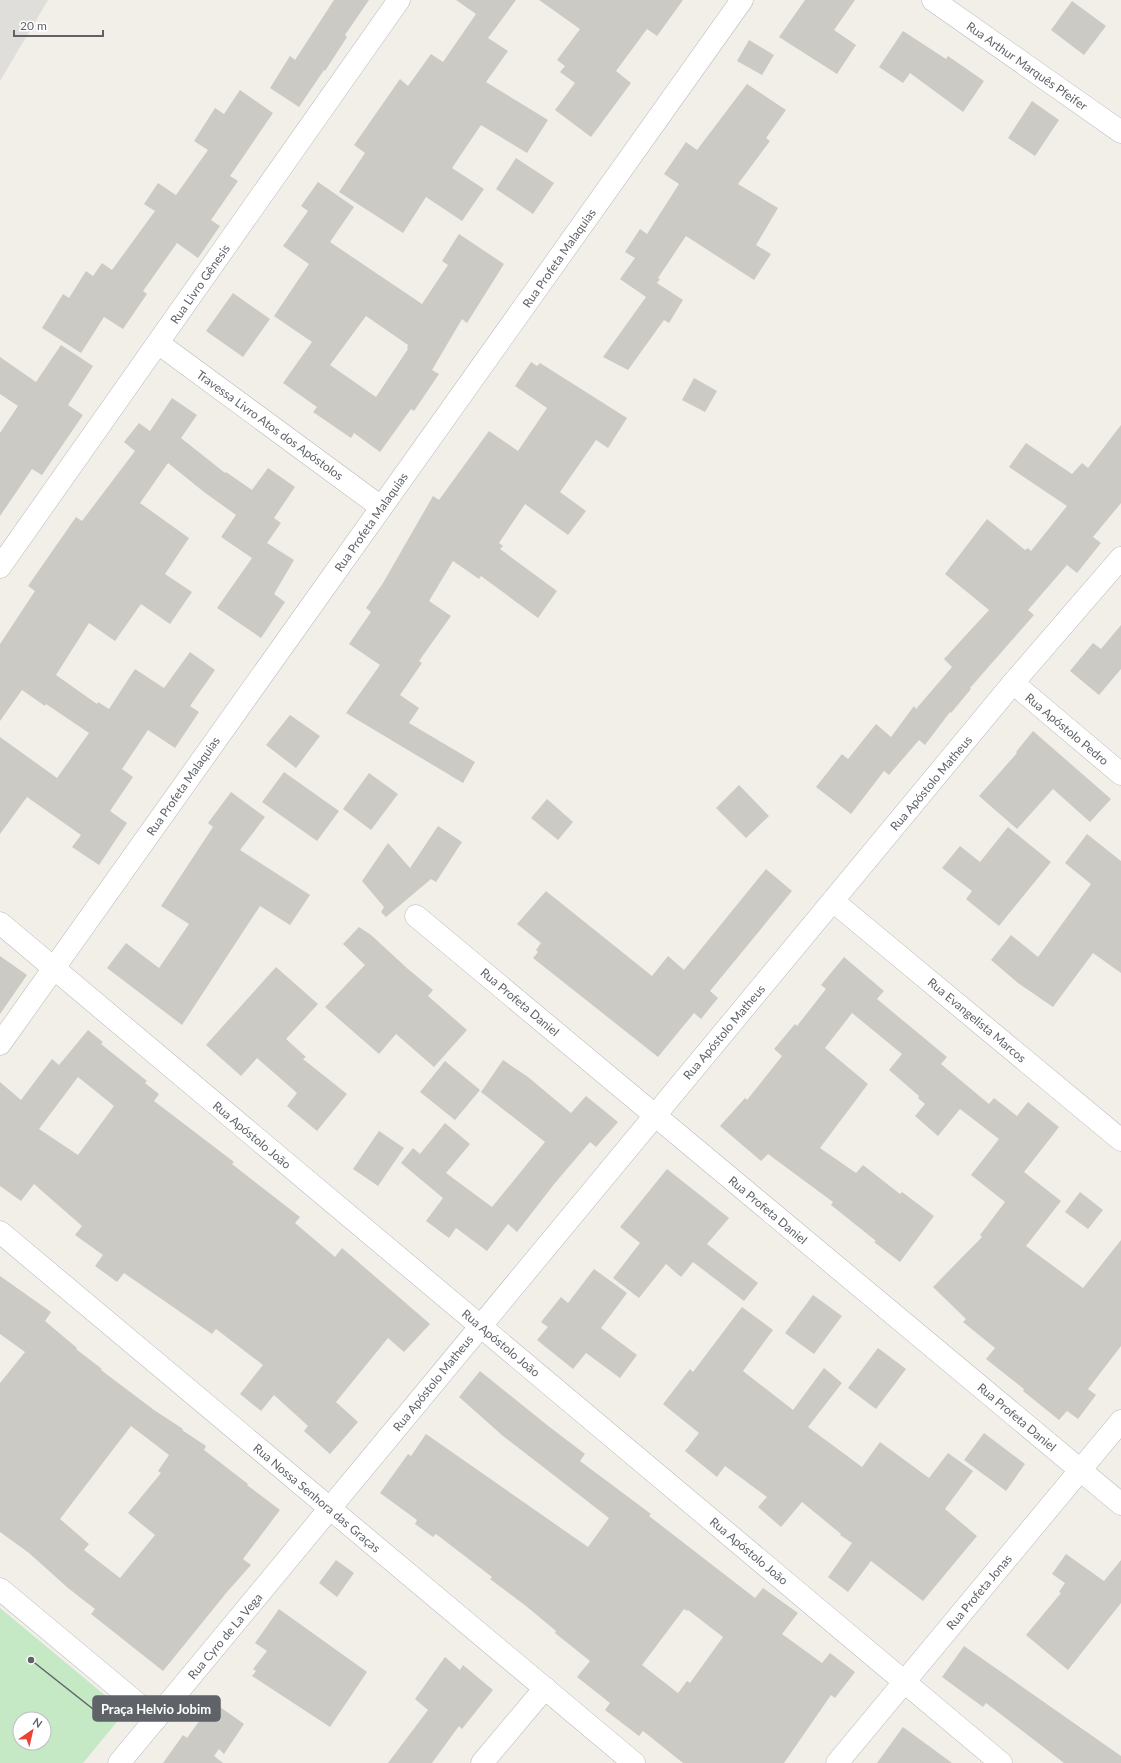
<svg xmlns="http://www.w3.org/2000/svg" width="1121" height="1763" font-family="Lato,sans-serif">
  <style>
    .industrial { fill: #e0deda }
    .green { fill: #c5e8c5; fill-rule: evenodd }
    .building { fill: #cccac5; fill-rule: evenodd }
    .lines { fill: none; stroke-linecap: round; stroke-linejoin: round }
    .street-casing { stroke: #b5b8bc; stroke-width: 23 }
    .secondary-casing { stroke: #b6babf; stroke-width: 23 }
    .street { stroke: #fff; stroke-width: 22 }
    .secondary { stroke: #fff; stroke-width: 22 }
    .labels { text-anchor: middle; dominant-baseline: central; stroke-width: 3; stroke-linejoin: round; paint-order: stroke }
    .street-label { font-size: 12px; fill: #5f6368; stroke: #fff }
    .leader { fill: none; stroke: #5f6368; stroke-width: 1.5 }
    .callout-dot { fill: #5f6368; stroke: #fff; stroke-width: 1.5 }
    .callout { fill: #5f6368; stroke: #5f6368; stroke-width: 1.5 }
    .callout-label { font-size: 13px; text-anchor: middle; font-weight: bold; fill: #fff }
  </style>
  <rect width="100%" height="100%" fill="#f1efe8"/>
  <polygon class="industrial" points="0,0 48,0 0,81"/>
  <path class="green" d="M0,1608L125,1712L83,1763H0ZM20,1719H44V1743H20Z"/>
  <g class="building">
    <polygon points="334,0 369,0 345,35 347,37 325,71 324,70 299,107 270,88 290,56 295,60"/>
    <polygon points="456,0 516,0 488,38 508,51 486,82 548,120 527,153 481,125 452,168 484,189 462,221 426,197 403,233 339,192 365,153 354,145 400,79 408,86 431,54 443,62 476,14"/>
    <polygon points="539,0 683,0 657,36 647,29 616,71 631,83 591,137 555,110 575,83 560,72 565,66 557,60 580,29"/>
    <polygon points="805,0 855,0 834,30 856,45 837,74 779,37"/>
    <polygon points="1072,1 1106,26 1084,55 1051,30"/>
    <polygon points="903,31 946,59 948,56 984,81 963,112 910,73 903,83 879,67"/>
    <polygon points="749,40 774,55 762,75 737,61"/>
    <polygon points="747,84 786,110 766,138 770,141 738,184 778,208 756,245 771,254 754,280 686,236 658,278 660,279 657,283 683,300 669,323 664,320 628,370 603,357 646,297 620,279 635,258 625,252 640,229 647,234 679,184 664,174 686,142 697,150"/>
    <polygon points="240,90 273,113 230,176 238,181 211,220 220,226 198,258 177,243 143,291 147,294 123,329 104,317 81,353 42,328 63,294 69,298 86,271 93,276 102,263 112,270 155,211 144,204 158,183 176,195 208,150 194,141 215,108 224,114"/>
    <polygon points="1032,101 1059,120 1035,156 1008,138"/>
    <polygon points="516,158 554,183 533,214 496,189"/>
    <path d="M318,182L354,207L330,242L422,304L448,265L442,261L459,234L504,264L467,323L462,319L432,370L439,374L414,411L411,409L380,452L354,433L351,438L313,412L317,407L283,383L312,342L274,316L309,264L283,246L308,211L301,206ZM366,316L408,345L407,348L408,349L376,397L330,365Z"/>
    <polygon points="233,293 270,319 243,357 206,331"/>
    <polygon points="61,345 93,366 68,405 83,415 42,475 32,469 0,516 0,433 18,406 0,394 0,357 36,382"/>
    <polygon points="531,362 537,366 540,363 627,418 608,448 596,440 560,492 586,511 568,535 525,504 499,543 503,546 500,549 557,591 538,618 481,576 479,579 453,561 429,601 451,616 419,661 422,663 400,695 419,708 409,723 475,762 463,783 346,713 380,665 349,644 371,612 366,608 383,583 433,496 439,500 489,431 518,451 547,408 515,386"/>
    <polygon points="694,378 717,391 705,412 682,400"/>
    <polygon points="172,398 197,415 181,438 225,473 226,472 252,490 268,468 295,487 274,518 281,523 267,543 294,560 274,594 285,602 261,638 217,608 252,558 221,537 236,515 204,492 168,463 140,503 189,538 165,574 192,592 170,624 141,604 115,641 89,623 56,675 97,704 98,702 109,709 135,669 164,688 190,652 215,670 190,706 199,712 175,748 148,730 122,769 133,777 110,811 127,823 99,865 72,847 81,835 27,797 0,834 0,737 57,778 89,733 46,704 45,706 22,690 0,721 0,644 35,591 28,586 76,517 82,521 135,451 124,442 139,423 150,431"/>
    <polygon points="1121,425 1121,503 1093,537 1101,543 1077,573 1067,565 1028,610 1034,615 970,688 971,689 951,713 950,712 925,745 919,740 889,775 884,771 851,814 816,787 842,754 848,759 876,724 891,737 914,706 916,709 952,667 944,659 989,610 945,574 987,519 1025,550 1028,548 1031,551 1067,506 1009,467 1026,443 1072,474 1082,463 1088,468"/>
    <polygon points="1121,625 1121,669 1099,695 1070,671 1093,643 1101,649"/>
    <polygon points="290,715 320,736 296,768 266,745"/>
    <polygon points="1033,731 1111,799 1090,822 1053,789 1017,829 979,796 1017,753 1016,752"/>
    <polygon points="284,772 339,811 317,841 262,802"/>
    <polygon points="369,773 398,794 371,830 343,809"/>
    <polygon points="739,785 769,816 746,838 716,808"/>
    <polygon points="231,792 265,817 240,850 310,895 290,925 260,906 182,1025 107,968 126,943 159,968 189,924 161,906 213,827 208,823"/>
    <polygon points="547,799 573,822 558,840 531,818"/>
    <polygon points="438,826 462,842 436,882 431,879 386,917 381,912 384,907 362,881 388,843 410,868"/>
    <polygon points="1008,827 1051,862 999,926 966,899 972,891 942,868 960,846 980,862"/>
    <polygon points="1087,834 1121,861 1121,973 1093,953 1053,1007 1018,983 991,960 1011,935 1038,957 1091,884 1065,863"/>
    <polygon points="766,869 792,891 710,991 718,998 701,1019 694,1013 658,1057 533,958 538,952 536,950 541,943 517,924 546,891 652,976 668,956 684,970"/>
    <polygon points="359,927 371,935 408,969 433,990 428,996 467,1030 434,1067 396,1034 379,1054 325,1007 365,965 343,944"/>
    <polygon points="0,956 27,975 0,1014"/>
    <polygon points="844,957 884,991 877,999 947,1057 941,1064 989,1104 994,1098 1017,1116 1028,1102 1059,1127 1024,1172 1061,1201 1026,1246 1083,1288 1121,1240 1121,1346 1088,1389 1096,1395 1078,1419 1067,1411 1059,1420 1023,1391 1024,1389 986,1359 995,1348 963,1322 966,1319 933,1287 982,1237 980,1235 1005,1202 971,1175 999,1139 960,1109 938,1136 915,1116 925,1104 918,1098 919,1096 889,1070 902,1054 852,1013 825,1048 868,1084 820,1148 856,1173 863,1165 900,1194 902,1192 934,1216 900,1262 874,1242 876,1241 831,1205 833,1202 768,1154 761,1161 720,1126 745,1098 747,1100 782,1056 774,1049 795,1024 797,1026 826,989 821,985"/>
    <polygon points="276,967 318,1004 286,1039 306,1057 303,1059 347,1094 317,1131 287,1106 297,1093 257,1058 241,1076 206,1045"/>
    <path d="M88,1030L103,1042L101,1044L147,1081L145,1083L159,1094L154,1101L234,1162L232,1164L300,1217L295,1223L335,1257L342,1248L430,1324L404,1352L388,1338L336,1402L358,1422L330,1454L304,1431L308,1426L274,1395L261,1411L240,1394L263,1365L216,1329L212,1334L124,1273L117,1282L95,1266L103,1255L75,1235L82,1226L34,1184L21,1201L0,1186V1082L21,1100L52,1059L59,1065ZM78,1077L114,1106L78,1155L39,1129Z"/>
    <polygon points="503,1060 528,1077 571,1113 586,1096 618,1122 596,1147 590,1142 555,1183 517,1232 508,1224 487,1251 456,1228 449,1238 426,1221 443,1198 401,1163 413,1148 420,1154 445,1123 470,1144 446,1173 492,1207 545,1142 481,1092"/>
    <polygon points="445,1061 480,1090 455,1120 420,1092"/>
    <polygon points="379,1131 404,1148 378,1186 353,1169"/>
    <polygon points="667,1169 729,1218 707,1244 758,1283 744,1301 693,1262 681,1277 666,1264 639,1298 613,1278 640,1243 620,1227"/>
    <polygon points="1080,1192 1103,1210 1088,1229 1065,1212"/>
    <polygon points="594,1269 627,1293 601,1328 637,1355 620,1378 586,1353 573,1369 537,1340 548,1327 541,1322 561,1297 568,1303"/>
    <path d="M0,1276L51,1312L45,1321L77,1348L76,1349L102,1369L101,1370L154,1410L183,1429L182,1430L206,1446L204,1450L248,1484L247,1485L280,1510L243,1559L251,1565L227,1592L163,1671L91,1614L95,1609L68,1588L29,1553L0,1532V1383L25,1352L0,1334ZM131,1426L169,1455L158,1471L161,1473L128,1513L155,1535L120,1578L84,1550L89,1544L60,1519Z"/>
    <polygon points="813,1295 842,1316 814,1354 785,1333"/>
    <polygon points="742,1307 773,1330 743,1371 793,1410 824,1368 842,1383 808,1427 862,1467 880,1442 929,1478 948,1453 973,1471 945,1509 977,1536 923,1601 871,1561 848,1592 828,1577 852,1543 840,1535 841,1534 802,1502 781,1527 758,1507 767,1497 725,1466 717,1477 685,1451 699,1433 663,1404 690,1369 693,1372"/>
    <polygon points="878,1348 906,1369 876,1409 848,1388"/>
    <path d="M480,1371L547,1425L585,1454L580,1461L651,1514L649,1516L755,1598L763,1588L798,1613L782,1634L822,1663L830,1653L855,1672L835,1698L831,1695L784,1763H683L643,1731L639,1736L605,1710L610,1703L577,1677L590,1661L555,1633L556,1631L526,1606L490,1579L492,1577L436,1534L433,1537L415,1524L417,1520L380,1493L408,1454L411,1456L426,1434L588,1547L609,1518L503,1436L459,1397ZM684,1609L687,1611L688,1610L723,1637L690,1683L687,1681L678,1693L642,1665Z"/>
    <polygon points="984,1433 1025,1464 1006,1491 964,1460"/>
    <polygon points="1066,1554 1104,1581 1121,1560 1121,1603 1068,1670 1026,1635 1061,1593 1059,1592 1065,1583 1052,1574"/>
    <polygon points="336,1560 354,1573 337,1597 319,1583"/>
    <polygon points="279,1609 367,1672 330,1727 252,1676 256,1671 253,1669 267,1651 255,1643"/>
    <polygon points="964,1646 1121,1756 1121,1763 1064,1763 986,1703 983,1707 942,1677"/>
    <polygon points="445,1657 460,1670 463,1665 493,1690 462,1729 459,1726 432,1763 388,1763 428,1710 415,1699"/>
    <polygon points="213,1702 244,1724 224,1754 219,1749 214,1756 223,1763 163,1763 183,1735 187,1738"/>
    <polygon points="903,1727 952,1763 877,1763"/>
  </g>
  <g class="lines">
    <defs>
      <g id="street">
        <polyline points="158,343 381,507"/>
        <polyline points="1013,683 1121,774"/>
        <polyline points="833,901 1121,1140"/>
        <polyline points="416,916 1121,1504"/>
        <polyline points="0,923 1001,1763"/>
        <polyline points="0,1044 742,0"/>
        <polyline points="0,1232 634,1763"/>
        <polyline points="0,1589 156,1719"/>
        <polyline points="119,1763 1013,683 1121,558"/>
        <polyline points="482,1763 545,1688"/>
        <polyline points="837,1763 1121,1421"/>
      </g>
      <g id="secondary">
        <polyline points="933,0 1121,132"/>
        <polyline points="0,567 399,0"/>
      </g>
    </defs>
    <use href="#street" class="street-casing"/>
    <use href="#secondary" class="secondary-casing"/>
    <use href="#street" class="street"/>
    <use href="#secondary" class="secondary"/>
  </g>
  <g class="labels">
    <g class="street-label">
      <text transform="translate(1027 66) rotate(35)">Rua Arthur Marquês Pfeifer</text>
      <text transform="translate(559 258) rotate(-55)">Rua Profeta Malaquias</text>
      <text transform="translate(200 284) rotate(-55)">Rua Livro Gênesis</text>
      <text transform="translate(270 425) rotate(36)">Travessa Livro Atos dos Apóstolos</text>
      <text transform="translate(371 522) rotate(-55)">Rua Profeta Malaquias</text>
      <text transform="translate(1067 729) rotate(40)">Rua Apóstolo Pedro</text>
      <text transform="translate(931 783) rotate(-50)">Rua Apóstolo Matheus</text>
      <text transform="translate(183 786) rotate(-55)">Rua Profeta Malaquias</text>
      <text transform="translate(520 1002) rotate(40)">Rua Profeta Daniel</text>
      <text transform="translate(977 1020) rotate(40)">Rua Evangelista Marcos</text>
      <text transform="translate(724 1032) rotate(-50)">Rua Apóstolo Matheus</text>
      <text transform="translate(252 1135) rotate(40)">Rua Apóstolo João</text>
      <text transform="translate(768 1210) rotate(40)">Rua Profeta Daniel</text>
      <text transform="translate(501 1343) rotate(40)">Rua Apóstolo João</text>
      <text transform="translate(433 1383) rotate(-51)">Rua Apóstolo Matheus</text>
      <text transform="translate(1017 1417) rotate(40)">Rua Profeta Daniel</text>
      <text transform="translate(317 1498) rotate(40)">Rua Nossa Senhora das Graças</text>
      <text transform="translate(749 1551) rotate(40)">Rua Apóstolo João</text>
      <text transform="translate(979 1592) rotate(-50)">Rua Profeta Jonas</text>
      <text transform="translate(225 1636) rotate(-50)">Rua Cyro de La Vega</text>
    </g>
  </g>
  <path class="leader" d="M31 1660L93 1709"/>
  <circle class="callout-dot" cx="31" cy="1660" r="4"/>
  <rect class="callout" x="93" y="1696" width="127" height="25" rx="4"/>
  <g class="callout-label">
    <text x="156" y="1714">Praça Helvio Jobim</text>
  </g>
  <g transform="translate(32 1731) rotate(34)"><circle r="19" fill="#ffffff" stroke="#bfc1c3"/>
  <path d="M0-3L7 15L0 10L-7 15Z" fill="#ea4335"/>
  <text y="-6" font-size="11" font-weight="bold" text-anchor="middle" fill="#5f6368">N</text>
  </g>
  <path d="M14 30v6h89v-6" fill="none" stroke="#5f6368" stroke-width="2"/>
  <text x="20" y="30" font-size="12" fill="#5f6368" stroke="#ffffff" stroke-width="3" paint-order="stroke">20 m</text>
</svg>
